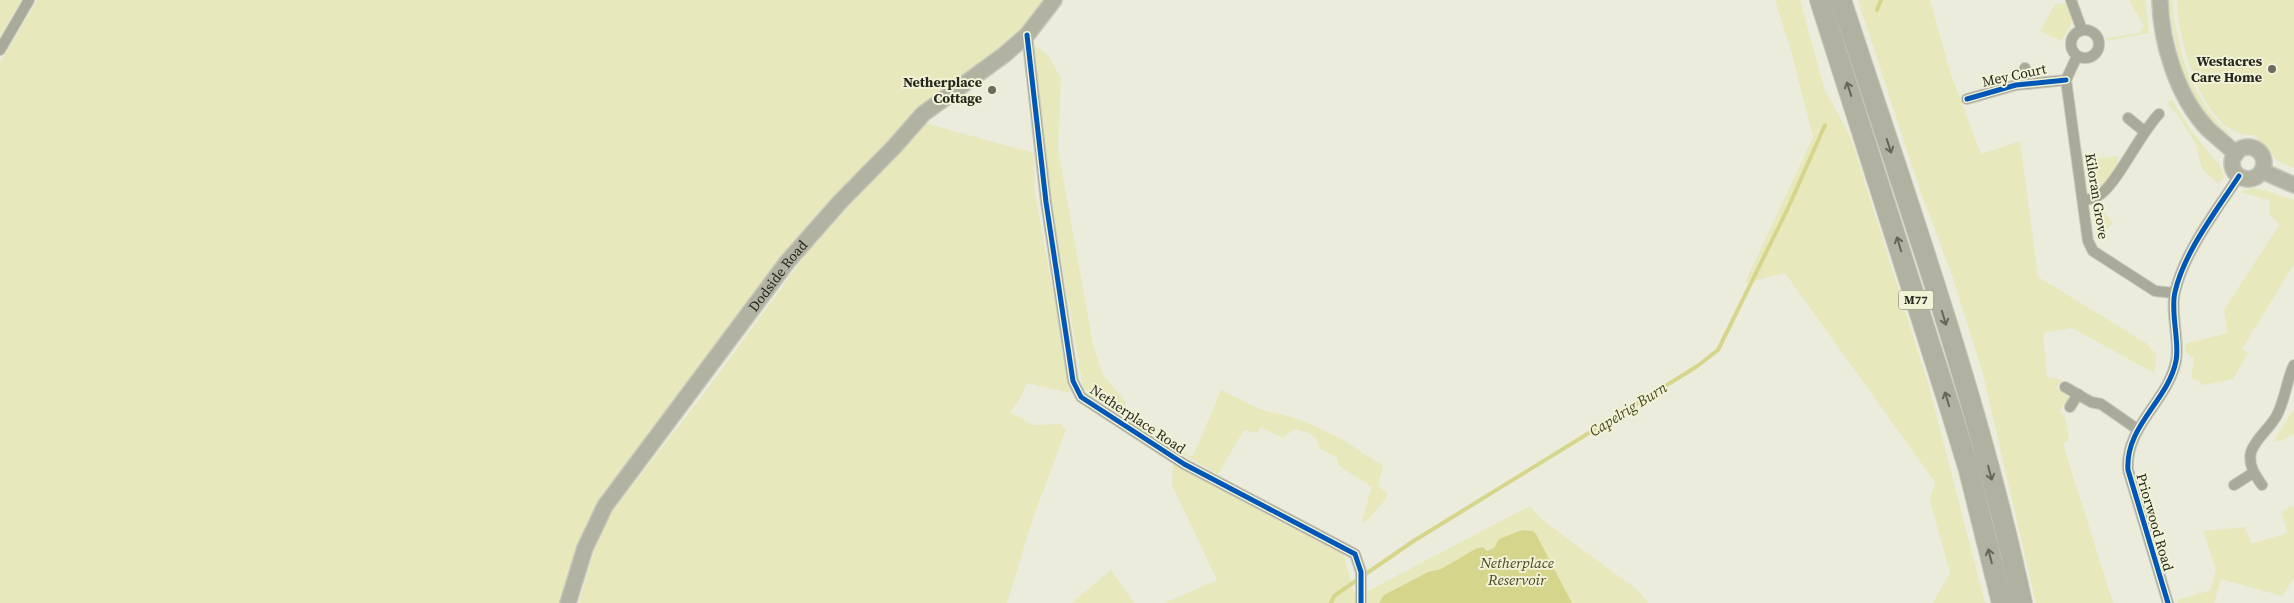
<svg xmlns="http://www.w3.org/2000/svg" width="2294" height="603" font-family="'Source Serif 4',serif">
  <style>
    .green { fill: #e7e8bc }
    .water { fill: #d5d68c }
    .lines { fill: none; stroke-linecap: round; stroke-linejoin: round }
    .stream { stroke: #d5d68c; stroke-width: 4 }
    .street-casing { stroke: #c7c7bb; stroke-width: 12 }
    .secondary-casing { stroke: #c7c7bb; stroke-width: 18 }
    .highway-casing { stroke: #c7c7bb; stroke-width: 22 }
    .street { stroke: #aaaa9b; stroke-width: 10 }
    .secondary { stroke: #b2b2a2; stroke-width: 15 }
    .highway { stroke: #b1b1a1; stroke-width: 20 }
    .cycleway-casing { stroke: #f1f2d6; stroke-width: 8 }
    .cycleway { stroke: #0057b8; stroke-width: 5 }
    .oneway { stroke: #656558 }
    .poi-dot { fill: #6b6c60; stroke: #f1f2d6; stroke-width: 2 }
    .labels { text-anchor: middle; dominant-baseline: central; stroke-width: 4; stroke-linejoin: round; paint-order: stroke }
    .shield { fill: #f1f2d6; stroke: #636454; stroke-width: 1 }
    .shield-label { font-size: 12px; font-weight: bold; fill: #26271d }
    .poi-label { font-size: 14px; font-weight: bold; fill: #26271d; stroke: #f1f2d6; text-anchor: end }
    .street-label { font-size: 14px; fill: #26271d; stroke: #f1f2d6 }
    .water-label { font-size: 15px; font-style: italic; fill: #494920; stroke: #f1f2d6 }
  </style>
  <rect width="100%" height="100%" fill="#ebecdc"/>
  <g class="green">
    <polygon points="0,0 21,0 0,37"/>
    <polygon points="37,0 1049,0 1017,36 913,115 817,214 765,280 591,515 574,559 561,603 0,603 0,63"/>
    <polygon points="1775,0 1800,0 1824,88 1851,138 1929,387 1985,603 1933,603 1950,573 1930,501 1935,482 1785,273 1745,283 1813,137 1792,54"/>
    <polygon points="1858,0 1930,0 1950,72 1981,154 2020,141 2038,277 2146,343 2157,355 2154,373 2072,328 2043,333 2047,377 2062,380 2056,387 2069,398 2059,411 2065,418 2069,439 2063,444 2113,603 2036,603 1983,374 1952,275 1920,190"/>
    <polygon points="2129,0 2145,0 2149,33 2107,41 2106,38 2139,33 2144,26"/>
    <path d="M2169,0H2172C2177,52 2192,104 2234,137C2187,114 2174,48 2169,0Z"/>
    <path d="M2177,0H2294V168L2278,161L2254,135C2203,139 2178,39 2177,0Z"/>
    <path d="M2066,3C2076,22 2072,24 2061,41L2040,31L2055,4Z"/>
    <polygon points="1034,45 1047,54 1061,78 1058,149 1093,345 1103,375 1126,402 1126,408 1189,456 1193,456 1221,390 1259,409 1299,419 1340,438 1383,466 1378,486 1388,494 1382,504 1364,523 1362,520 1372,487 1338,465 1338,458 1319,448 1317,439 1307,432 1294,429 1283,438 1261,427 1257,433 1244,430 1218,474 1189,458 1088,393 1083,387 1050,194"/>
    <polygon points="2171,99 2192,132 2220,166 2224,177 2219,184 2202,169 2196,144 2176,113 2167,104"/>
    <polygon points="924,123 1034,153 1035,194 1070,383 1070,393 1027,383 1020,399 1010,412 1033,425 1061,424 1066,430 1033,518 1007,603 579,603 600,530 620,501 700,399 807,253"/>
    <path d="M2118,156C2119,170 2103,190 2089,189C2087,179 2091,171 2089,160Z"/>
    <polygon points="2251,188 2260,189 2294,200 2294,264 2242,349 2248,353 2233,379 2204,385 2191,378 2194,359 2185,351 2185,344 2228,333 2224,310 2280,224 2270,216 2269,200 2240,192"/>
    <polygon points="2096,202 2113,223 2097,238 2092,204"/>
    <polygon points="2294,409 2294,434 2281,441 2274,441"/>
    <polygon points="1173,462 1344,555 1354,594 1368,591 1530,506 1542,520 1639,591 1648,603 1572,603 1536,534 1499,539 1494,548 1487,551 1475,549 1441,569 1428,572 1384,595 1379,603 1165,603 1217,580 1172,485"/>
    <polygon points="2290,506 2294,507 2294,578 2282,596 2221,579 2214,603 2178,603 2177,600 2211,590 2216,569 2203,531 2245,527 2251,544 2287,533 2282,512"/>
    <polygon points="1111,570 1134,603 1071,603 1073,602"/>
  </g>
  <polygon class="water" points="1522,530 1533,531 1536,534 1572,603 1379,603 1384,595 1428,572 1441,569 1475,549 1483,547 1487,551 1494,548 1499,539"/>
  <g class="lines">
    <g class="stream">
      <polyline points="1877,10 1881,0"/>
      <polyline points="1331,603 1334,596 1412,542 1696,367 1718,350 1788,208 1825,125"/>
    </g>
    <defs>
      <g id="street">
        <polyline points="2071,0 2082,30"/>
        <circle cx="2085" cy="44" r="14"/>
        <polyline points="1027,35 1046,202 1073,381 1081,397 1184,464 1355,554 1361,572 1361,603"/>
        <polyline points="0,50 29,0"/>
        <polyline points="2077,56 2066,80 2088,241 2093,251 2155,291 2174,293"/>
        <polyline points="2025,68 2028,84"/>
        <polyline points="1967,99 2016,85 2066,80"/>
        <polyline points="2128,118 2144,131"/>
        <path d="M2083,201C2087,199 2094,199 2098,196C2116,186 2140,133 2159,114"/>
        <polyline points="2065,387 2091,402 2101,404 2137,429"/>
        <polyline points="2070,407 2078,394"/>
        <polyline points="2234,485 2253,473"/>
        <path d="M2262,485C2255,475 2248,465 2251,452C2256,437 2272,427 2278,413C2285,399 2288,375 2294,365"/>
        <path d="M2168,603L2128,470C2125,426 2168,401 2176,361C2180,342 2170,312 2175,292C2184,252 2217,210 2239,176"/>
      </g>
      <g id="secondary">
        <path d="M2160,0C2161,43 2177,96 2207,128C2216,137 2227,145 2236,154"/>
        <circle cx="2248" cy="163" r="16"/>
        <polyline points="2262,171 2294,185"/>
        <path id="s1" d="M568,603L585,548L605,506L788,261L840,202L894,147L923,114L1004,55L1027,35L1054,0"/>
      </g>
      <g id="highway">
        <polyline points="1820,0 1951,411 1969,470 2002,603"/>
        <path d="M1841,0C1906,199 1978,398 2022,603"/>
      </g>
    </defs>
    <use href="#street" class="street-casing"/>
    <use href="#secondary" class="secondary-casing"/>
    <use href="#highway" class="highway-casing"/>
    <use href="#street" class="street"/>
    <use href="#secondary" class="secondary"/>
    <use href="#highway" class="highway"/>
    <defs>
      <g id="cycleway">
        <polyline points="1027,35 1046,202 1073,381 1081,397 1184,464 1355,554 1361,572 1361,603"/>
        <polyline points="1967,99 2016,85 2066,80"/>
        <path d="M2168,603L2128,470C2125,426 2168,401 2176,361C2180,342 2170,312 2175,292C2184,252 2217,210 2239,176"/>
      </g>
    </defs>
    <use href="#cycleway" class="cycleway-casing"/>
    <use href="#cycleway" class="cycleway"/>
  </g>
  <defs><path id="oneway-shaft" d="M-6 0H5M1.5-3L5.5 0L1.5 3" fill="none" stroke-width="1.6" stroke-linecap="round" stroke-linejoin="round" transform="scale(1.25)"/></defs>
  <g class="oneway">
    <use href="#oneway-shaft" transform="translate(1849 89) rotate(-108)"/>
    <use href="#oneway-shaft" transform="translate(1889 146) rotate(72)"/>
    <use href="#oneway-shaft" transform="translate(1899 244) rotate(-107)"/>
    <use href="#oneway-shaft" transform="translate(1944 318) rotate(73)"/>
    <use href="#oneway-shaft" transform="translate(1947 399) rotate(-107)"/>
    <use href="#oneway-shaft" transform="translate(1990 473) rotate(75)"/>
    <use href="#oneway-shaft" transform="translate(1990 556) rotate(-104)"/>
  </g>
  <g class="poi-dot">
    <circle cx="2272" cy="69" r="5"/>
    <circle cx="992" cy="90" r="5"/>
  </g>
  <g class="labels">
    <rect class="shield" x="1898.5" y="290.5" width="35" height="19" rx="4"/>
    <g class="shield-label">
      <text x="1916" y="300">M77</text>
    </g>
    <g class="poi-label">
      <text x="2262" y="61">Westacres<tspan x="2262" dy="16">Care Home</tspan></text>
      <text x="982" y="82">Netherplace<tspan x="982" dy="16">Cottage</tspan></text>
    </g>
    <g class="street-label">
      <text transform="translate(2014 75) rotate(-12)">Mey Court</text>
      <text transform="translate(2097 196) rotate(81)">Kiloran Grove</text>
      <text stroke="none"><textPath href="#s1" startOffset="392">Dodside Road</textPath></text>
      <text transform="translate(1138 419) rotate(34)">Netherplace Road</text>
      <text transform="translate(2155 522) rotate(74)">Priorwood Road</text>
    </g>
    <g class="water-label">
      <text transform="translate(1628 409) rotate(-32)">Capelrig Burn</text>
      <text x="1517" y="562">Netherplace<tspan x="1517" dy="17">Reservoir</tspan></text>
    </g>
  </g>
</svg>
